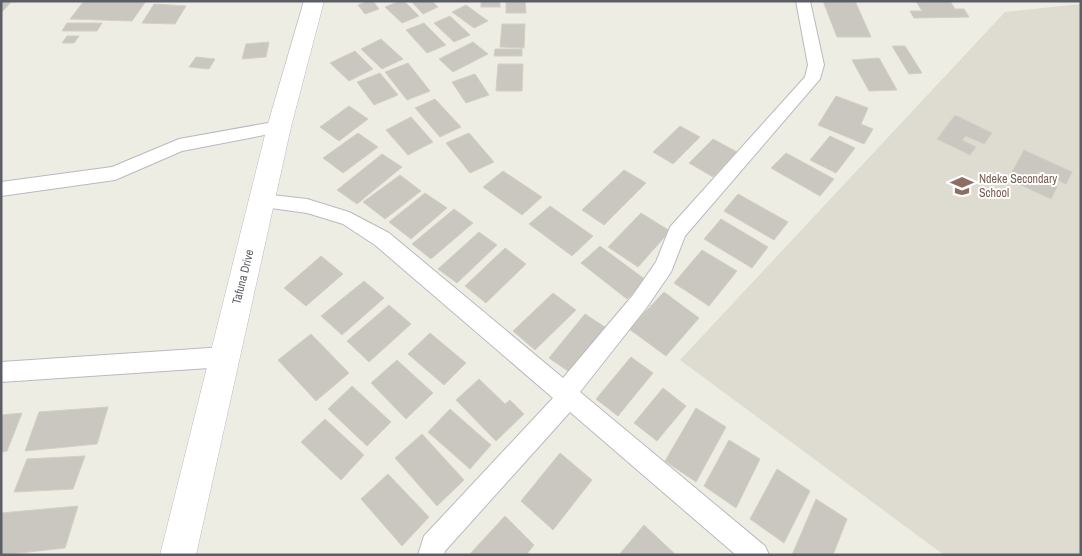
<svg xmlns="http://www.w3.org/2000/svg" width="1082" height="556" font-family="'Archivo Narrow',sans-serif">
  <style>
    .education { fill: #dedcd1 }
    .building { fill: #c9c7c0; stroke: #d3cfc1 }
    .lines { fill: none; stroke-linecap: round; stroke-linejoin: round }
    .minor-casing { stroke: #b8babf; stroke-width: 2 }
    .secondary-casing { stroke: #b8bbc1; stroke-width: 1 }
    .minor { fill: #fff; fill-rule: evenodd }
    .secondary { fill: #fff; fill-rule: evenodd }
    .labels { text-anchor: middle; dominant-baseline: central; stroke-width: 4; stroke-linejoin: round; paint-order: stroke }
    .education-label { font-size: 12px; fill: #785e54; stroke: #fff; text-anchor: start }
    .street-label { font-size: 12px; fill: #5b5e64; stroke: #fff }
  </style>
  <rect width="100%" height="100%" fill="#eeede3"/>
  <polygon class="education" points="1081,4 1081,555 944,555 680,360 1005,12"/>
  <g class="building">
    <polygon points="1,1 12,1 1,13"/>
    <polygon points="84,1 146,1 132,21 70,19"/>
    <polygon points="368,1 373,1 379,9 365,14 358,5"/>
    <polygon points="400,1 404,1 419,16 402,23 385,7"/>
    <polygon points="411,1 432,1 438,7 423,14"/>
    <rect x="481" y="1" width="19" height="6"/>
    <polygon points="506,1 525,1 526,13 506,13"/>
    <polygon points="823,1 855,1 871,37 837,37"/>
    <polygon points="916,1 950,1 955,9 964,9 969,17 914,18 910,11 922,11"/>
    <polygon points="154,4 186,6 175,24 142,23"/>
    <polygon points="466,5 488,21 474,28 452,12"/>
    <polygon points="450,16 470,35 454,42 434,23"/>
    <polygon points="67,23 102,23 97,31 62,31"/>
    <polygon points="424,23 446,45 427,53 406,30"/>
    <polygon points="502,24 525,24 524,48 500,47"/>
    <polygon points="67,36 79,36 74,43 62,43"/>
    <polygon points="381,39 403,59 382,69 361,49"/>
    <polygon points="269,42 266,57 242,59 246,44"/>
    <polygon points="473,42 488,54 453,72 439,59"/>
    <polygon points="892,46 905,46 922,73 909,74"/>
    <polygon points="495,49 522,49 522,56 494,56"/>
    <polygon points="355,51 373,69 349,81 330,63"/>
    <polygon points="196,57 215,59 209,69 189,67"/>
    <polygon points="879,58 897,90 869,91 852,60"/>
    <polygon points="408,63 430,91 407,100 385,72"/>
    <polygon points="498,64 523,64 522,91 496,91"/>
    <polygon points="380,73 398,95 374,105 357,82"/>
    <polygon points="475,74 489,95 466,103 452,82"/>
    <polygon points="836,96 868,108 861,124 873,129 864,144 818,125"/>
    <polygon points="435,99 461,127 440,137 415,108"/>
    <polygon points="349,106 368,119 339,141 320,127"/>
    <polygon points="955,115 992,133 984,144 966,136 962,140 976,147 970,155 937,139"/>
    <polygon points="411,117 433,142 408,155 386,130"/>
    <polygon points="680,126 700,137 673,164 653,152"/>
    <polygon points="358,133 378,147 343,173 323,158"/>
    <polygon points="469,133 494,162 470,173 446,143"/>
    <polygon points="830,136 855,148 836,173 810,160"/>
    <polygon points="713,139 737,152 713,177 689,163"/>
    <polygon points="1024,150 1072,172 1066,184 1039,172 1036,177 1057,187 1051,199 1008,179"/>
    <polygon points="786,153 834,179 820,196 771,168"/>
    <polygon points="382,154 402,167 357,204 337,190"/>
    <polygon points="624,170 646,183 604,225 582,210"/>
    <polygon points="503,171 542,197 522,215 483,187"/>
    <polygon points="400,175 421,191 385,219 363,202"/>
    <polygon points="425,193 447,208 411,239 389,222"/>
    <polygon points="738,194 788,222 774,240 724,211"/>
    <polygon points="550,206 593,236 572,256 529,224"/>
    <polygon points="454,209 473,223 431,259 412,244"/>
    <polygon points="641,213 670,231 638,267 608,247"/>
    <polygon points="721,219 768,247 752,268 704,239"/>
    <polygon points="479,232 497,245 457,283 438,269"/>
    <polygon points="600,246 646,280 627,299 581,263"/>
    <polygon points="505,248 526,264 486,303 465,286"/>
    <polygon points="702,250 737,271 709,306 674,283"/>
    <polygon points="321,256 343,274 306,306 284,288"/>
    <polygon points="364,281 384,298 342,335 321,316"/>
    <polygon points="664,292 699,318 666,356 629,329"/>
    <polygon points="553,293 576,310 535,350 513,331"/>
    <polygon points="389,305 411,324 369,362 347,341"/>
    <polygon points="585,314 611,331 575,376 549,358"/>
    <polygon points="430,333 466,363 444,385 408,354"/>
    <polygon points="311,334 349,373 316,401 278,360"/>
    <polygon points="631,357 653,373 618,416 596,399"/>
    <polygon points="397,360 433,393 406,419 371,383"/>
    <polygon points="479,379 505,404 510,400 524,414 496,441 456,400"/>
    <polygon points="352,386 391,422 367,446 328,409"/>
    <polygon points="663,388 686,406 657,441 634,423"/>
    <polygon points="108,407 97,444 25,451 39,412"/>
    <polygon points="696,408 726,427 696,482 665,461"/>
    <polygon points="450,409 491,445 470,469 428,432"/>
    <polygon points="22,413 7,451 1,452 1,415"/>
    <polygon points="325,419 364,455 341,480 301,442"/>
    <polygon points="422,434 464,480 437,506 395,458"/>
    <polygon points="729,440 760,459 736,508 704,486"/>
    <polygon points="560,453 592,480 553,530 521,501"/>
    <polygon points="85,456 73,489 14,492 27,459"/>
    <polygon points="777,469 810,491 784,543 750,519"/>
    <polygon points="388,474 429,517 402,546 361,499"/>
    <polygon points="816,499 847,519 833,555 792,555"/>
    <polygon points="78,506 65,548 1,555 1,513"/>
    <polygon points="505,516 534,545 526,555 469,555"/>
    <polygon points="644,525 676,555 619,555"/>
  </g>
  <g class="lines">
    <defs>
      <g id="minor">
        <polygon points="796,1 810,1 824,65 820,79 685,236 671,272 647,307 580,392 765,546 769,555 736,555 570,412 445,551 444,555 418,555 424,536 553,398 375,245 343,224 307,213 256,206 254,201 256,196 263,194 307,199 349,212 389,233 563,378 633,295 656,262 670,227 805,77 808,65"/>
        <polygon points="279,121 285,123 287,127 285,131 182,151 115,180 1,196 1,182 112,167 179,139"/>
        <polygon points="224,347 232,350 235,357 232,364 224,367 1,382 1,362"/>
      </g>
      <polygon id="secondary" points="304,1 324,1 291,127 196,555 160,555 267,127"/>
    </defs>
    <use href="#minor" class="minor-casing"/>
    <use href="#secondary" class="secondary-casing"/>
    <use href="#minor" class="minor"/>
    <use href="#secondary" class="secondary"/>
  </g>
  <defs>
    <symbol id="school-bare" viewBox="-9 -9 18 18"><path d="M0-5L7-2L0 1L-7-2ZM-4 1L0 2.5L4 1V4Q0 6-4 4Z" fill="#8d6e63" stroke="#fff" stroke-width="2.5" paint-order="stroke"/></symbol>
  </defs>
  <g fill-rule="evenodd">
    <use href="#school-bare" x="946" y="170" width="32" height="32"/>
  </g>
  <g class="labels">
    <g class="education-label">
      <text x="979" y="179">Ndeke Secondary<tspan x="979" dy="14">School</tspan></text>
    </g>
    <g class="street-label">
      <text transform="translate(243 277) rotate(-76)">Tafuna Drive</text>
    </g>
  </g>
  <rect width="1082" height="556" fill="none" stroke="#5b5e64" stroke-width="5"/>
</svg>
